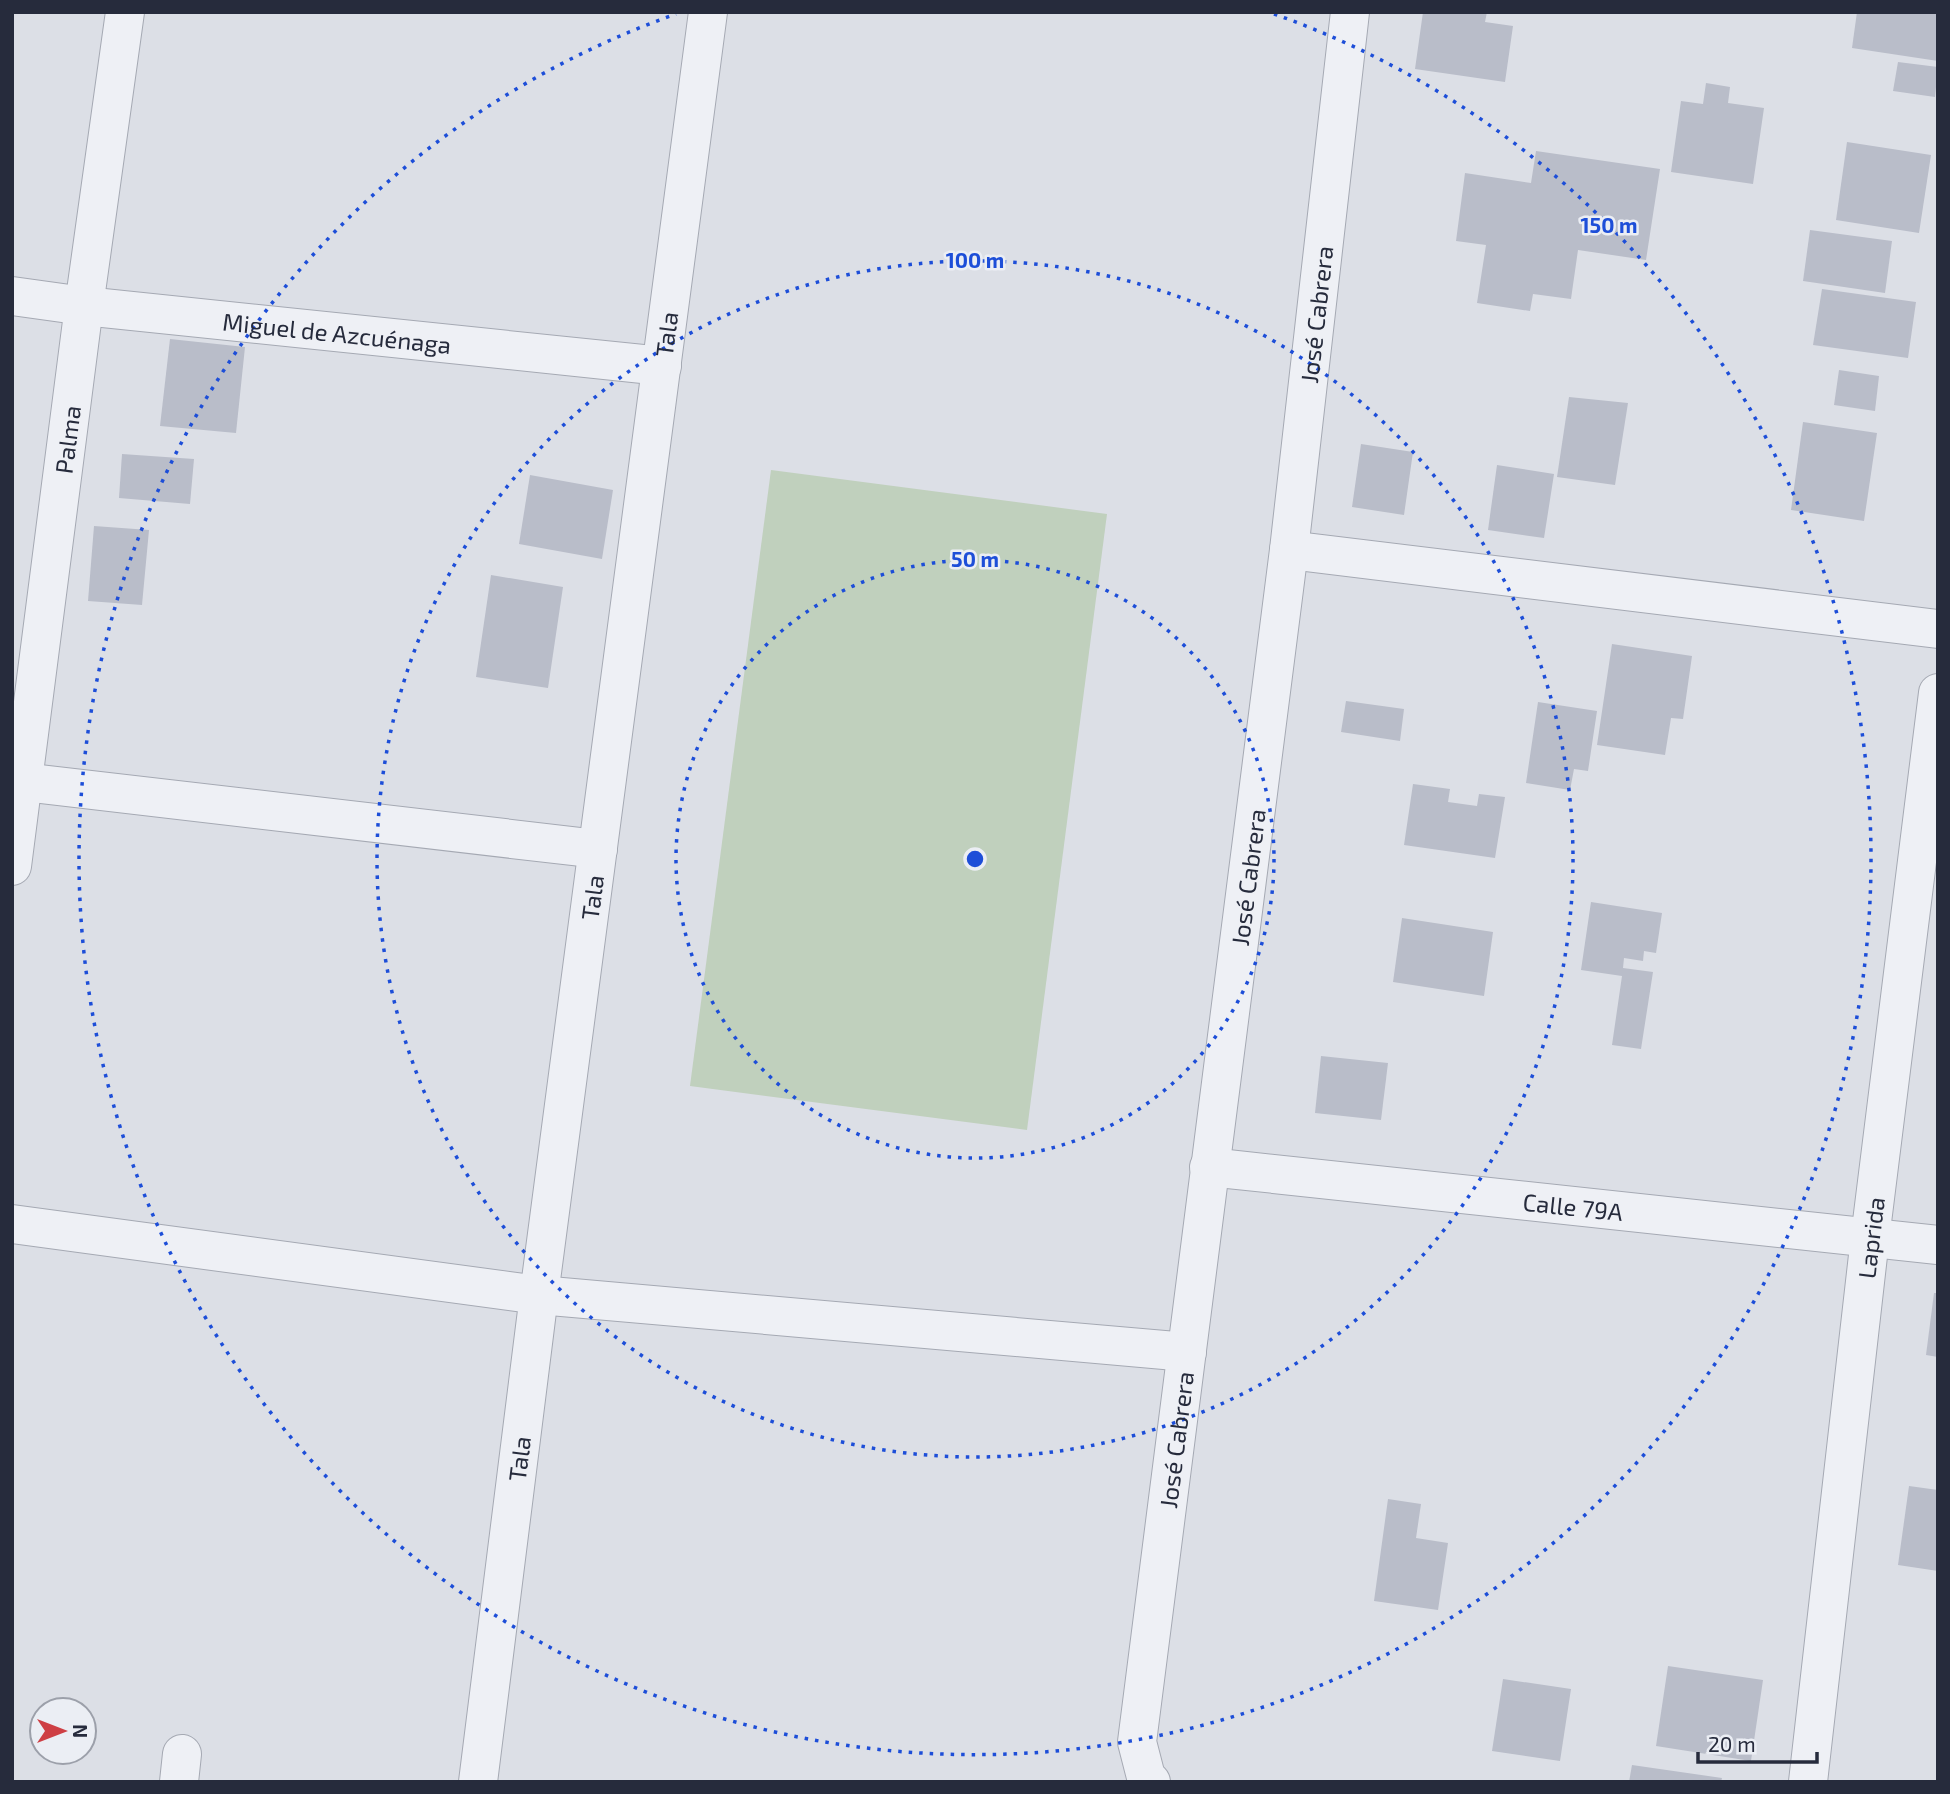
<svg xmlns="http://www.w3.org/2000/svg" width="1950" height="1794" font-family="'Exo 2',sans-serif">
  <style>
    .green { fill: #c0d0bd }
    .building { fill: #b9bdc9 }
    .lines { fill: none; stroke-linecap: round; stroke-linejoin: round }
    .minor-casing { stroke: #a5a9b3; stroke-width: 40 }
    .minor { stroke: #eef0f5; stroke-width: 38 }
    .ring { fill: none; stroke: #1d4ed8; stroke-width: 3.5; stroke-dasharray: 3.5 7 }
    .labels { text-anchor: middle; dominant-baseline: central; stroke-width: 5; stroke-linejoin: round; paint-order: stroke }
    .street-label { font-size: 24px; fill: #262b3c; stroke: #ebeef4 }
    .centre { fill: #1d4ed8; stroke: #ebeef4; stroke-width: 3.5 }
    .ring-label { font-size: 21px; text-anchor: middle; font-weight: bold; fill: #1d4ed8; stroke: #ebeef4; stroke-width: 5; stroke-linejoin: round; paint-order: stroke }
  </style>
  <rect width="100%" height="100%" fill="#dcdfe6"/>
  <polygon class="green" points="771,470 1107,514 1027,1130 690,1086"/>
  <g class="building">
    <polygon points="1423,12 1487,12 1485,22 1513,26 1505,82 1415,69"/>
    <polygon points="1857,12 1938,13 1938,61 1852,48"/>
    <polygon points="1898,62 1938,67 1935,97 1893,91"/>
    <polygon points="1706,83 1730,87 1728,103 1764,108 1753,184 1671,172 1681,101 1703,104"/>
    <polygon points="1847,142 1931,155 1919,233 1836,220"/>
    <polygon points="1536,151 1660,169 1646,260 1578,250 1571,299 1533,294 1530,311 1477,303 1486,245 1456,241 1465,173 1531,183"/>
    <polygon points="1810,230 1892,241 1885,293 1803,281"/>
    <polygon points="1822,289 1916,302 1908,358 1813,345"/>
    <polygon points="170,339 245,347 236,433 160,426"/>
    <polygon points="1839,370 1879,376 1875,411 1834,405"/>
    <polygon points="1569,397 1628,403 1615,485 1557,477"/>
    <polygon points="1803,422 1877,433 1864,521 1791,510"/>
    <polygon points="1361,444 1413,452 1404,515 1352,507"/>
    <polygon points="122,454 194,459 190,504 119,498"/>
    <polygon points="1497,465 1554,474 1544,538 1488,530"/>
    <polygon points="530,475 613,490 602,559 519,544"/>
    <polygon points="94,526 149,530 142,605 88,601"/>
    <polygon points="491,575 563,587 548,688 476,677"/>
    <polygon points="1612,644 1692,656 1683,719 1671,718 1665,755 1597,745"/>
    <polygon points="1346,701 1404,709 1400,741 1341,732"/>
    <polygon points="1538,702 1597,711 1588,771 1574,769 1570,790 1526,783"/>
    <polygon points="1413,784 1450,789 1448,802 1477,806 1479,794 1505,797 1495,858 1404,845"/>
    <polygon points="1591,902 1662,913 1656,953 1644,951 1643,961 1624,958 1623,968 1653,972 1641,1049 1612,1045 1622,976 1581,970"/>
    <polygon points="1402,918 1493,932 1484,996 1393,982"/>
    <polygon points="1321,1056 1388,1063 1381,1120 1315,1113"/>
    <polygon points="1934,1293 1938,1293 1938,1357 1926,1355"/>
    <polygon points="1909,1486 1938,1490 1938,1571 1898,1565"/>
    <polygon points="1388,1499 1421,1504 1416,1538 1448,1543 1438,1610 1374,1601"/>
    <polygon points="1668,1666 1763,1680 1751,1761 1656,1746"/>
    <polygon points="1503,1679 1571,1689 1560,1761 1492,1751"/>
    <polygon points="1632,1765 1722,1778 1721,1782 1629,1782"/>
  </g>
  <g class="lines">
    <defs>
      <g id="minor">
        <path id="s1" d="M12,296L84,306L662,366"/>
        <polyline points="1289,550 1938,629"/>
        <polyline points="23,782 598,849"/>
        <path id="s2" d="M12,866L84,306L125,12"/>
        <path id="s3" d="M1209,1167L1938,1245"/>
        <polyline points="12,1224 539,1295 1187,1352"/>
        <polyline points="179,1782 182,1754"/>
        <path id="s4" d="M478,1782L539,1295L708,12"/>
        <path id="s5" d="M1151,1782L1146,1777L1137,1742L1289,550L1350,12"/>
        <path id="s6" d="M1808,1782L1870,1238L1938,693"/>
      </g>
    </defs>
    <use href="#minor" class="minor-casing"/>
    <use href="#minor" class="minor"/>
  </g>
  <g class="ring">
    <circle cx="975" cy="859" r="299"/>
    <circle cx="975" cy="859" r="598"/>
    <path d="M1274 14A896 896 0 1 1 676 14"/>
  </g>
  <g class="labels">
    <g class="street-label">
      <text stroke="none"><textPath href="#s5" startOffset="1482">José Cabrera</textPath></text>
      <text stroke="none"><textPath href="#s1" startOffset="327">Miguel de Azcuénaga</textPath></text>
      <text stroke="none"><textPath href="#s4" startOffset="1460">Tala</textPath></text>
      <text stroke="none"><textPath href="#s2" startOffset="430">Palma</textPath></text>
      <text stroke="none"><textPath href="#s5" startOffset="915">José Cabrera</textPath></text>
      <text stroke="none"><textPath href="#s4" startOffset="892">Tala</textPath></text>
      <text stroke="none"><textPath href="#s3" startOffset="366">Calle 79A</textPath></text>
      <text stroke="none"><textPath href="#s6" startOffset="548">Laprida</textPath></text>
      <text stroke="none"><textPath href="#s5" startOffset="348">José Cabrera</textPath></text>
      <text stroke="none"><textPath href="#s4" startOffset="326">Tala</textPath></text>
    </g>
  </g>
  <circle cx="975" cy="859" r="10" class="centre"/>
  <g class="ring-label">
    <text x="1609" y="233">150 m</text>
    <text x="975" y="268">100 m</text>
    <text x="975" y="567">50 m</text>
  </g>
  <rect width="1950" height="1794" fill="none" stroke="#262b3c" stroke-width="28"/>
  <g transform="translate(63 1731) rotate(90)"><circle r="33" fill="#ebeef4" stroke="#9ca0aa" stroke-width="2"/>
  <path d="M0-5L12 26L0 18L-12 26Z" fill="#ce3f44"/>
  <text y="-10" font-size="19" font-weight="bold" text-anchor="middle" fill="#262b3c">N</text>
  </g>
  <path d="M1698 1752v10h119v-10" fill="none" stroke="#262b3c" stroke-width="3.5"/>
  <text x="1708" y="1752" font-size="21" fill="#262b3c" stroke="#ebeef4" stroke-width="5" paint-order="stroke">20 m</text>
</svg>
